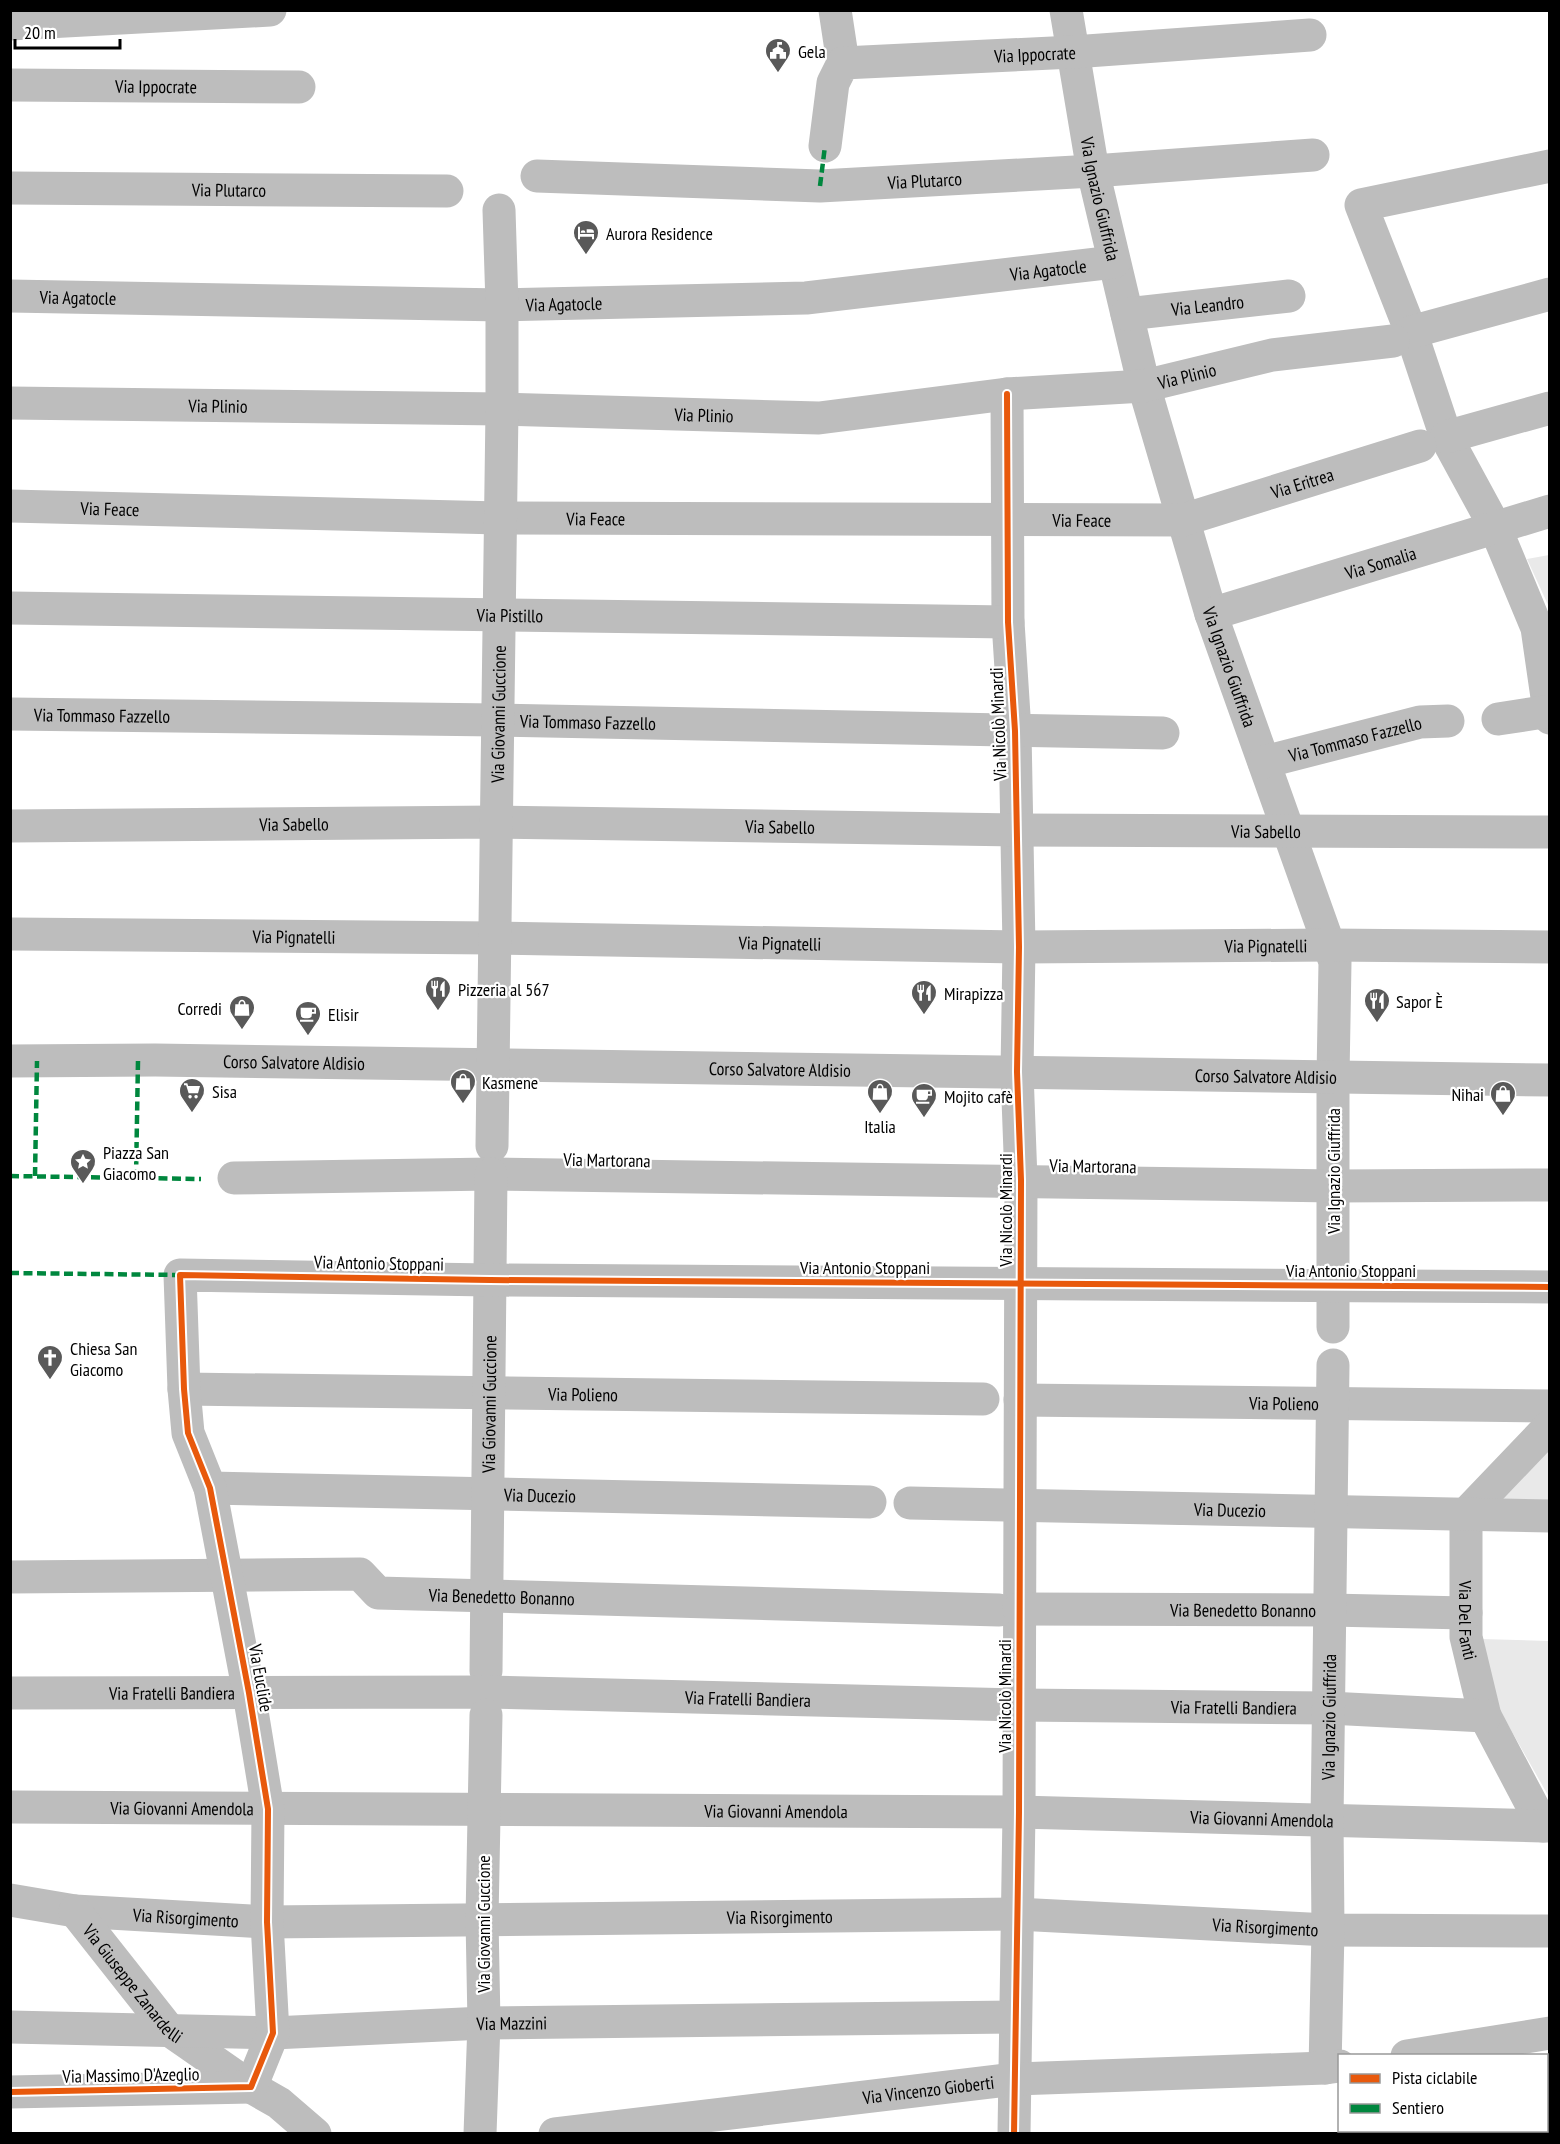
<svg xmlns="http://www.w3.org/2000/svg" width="1560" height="2144" font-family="'PT Sans Narrow',sans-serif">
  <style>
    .grass { fill: #e9e9e9 }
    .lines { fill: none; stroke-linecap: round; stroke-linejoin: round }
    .minor { stroke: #bdbdbd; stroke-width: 33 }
    .quiet { stroke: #00873e; stroke-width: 4.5; stroke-dasharray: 9 4.5; stroke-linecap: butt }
    .cycleway-casing { stroke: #fff; stroke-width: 10 }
    .cycleway { stroke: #e8590c; stroke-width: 6 }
    .labels { text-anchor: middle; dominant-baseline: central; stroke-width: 4.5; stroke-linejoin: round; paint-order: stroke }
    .poi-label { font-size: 18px; fill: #000; stroke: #fff; text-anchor: start }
    .street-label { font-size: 18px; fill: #000; stroke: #fff }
  </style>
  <rect width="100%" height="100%" fill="#fff"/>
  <g class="grass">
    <polygon points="1549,555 1550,555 1549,607 1527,559"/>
    <polygon points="1549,1448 1549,1503 1493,1502"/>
    <polygon points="1481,1639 1549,1641 1549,1797 1499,1709"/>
  </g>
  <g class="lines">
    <g class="minor">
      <polyline points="835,10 843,63"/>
      <path id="s1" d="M1066,10L1093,171L1144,386L1211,614L1335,962L1333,1077V1327"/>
      <polyline points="10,24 270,10"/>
      <path id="s2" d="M10,85L299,87"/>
      <path id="s3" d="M825,146L833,83L843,63L1073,52L1310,35"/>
      <polyline points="1550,166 1361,205 1411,332 1446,437 1495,527 1537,628 1550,718"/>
      <path id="s4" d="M537,176L820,186L1093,171L1313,155"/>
      <path id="s5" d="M10,188L447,191"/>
      <path id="s6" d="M10,296L502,305L806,298L1114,262"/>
      <path id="s7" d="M1127,314L1289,296"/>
      <polyline points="1411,332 1550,294"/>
      <polyline points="1007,394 1008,622 1015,731 1019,947 1017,1072 1021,1180 1019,1812 1014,2134"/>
      <path id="s8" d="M10,403L502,409L819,418L1007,394L1144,386L1272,355L1393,341"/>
      <polyline points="1446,437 1550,408"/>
      <path id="s9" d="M10,506L500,518L1183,520L1420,446"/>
      <path id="s10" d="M10,608L1008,622"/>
      <path id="s11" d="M1211,614L1550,511"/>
      <path id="s12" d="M10,714L497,720L1163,733"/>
      <polyline points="1498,719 1550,711"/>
      <path id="s13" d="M1264,762L1420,722L1448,721"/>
      <path id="s14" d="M10,826L496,822L1017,830L1550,832"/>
      <path id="s15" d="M10,934L494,938L1019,947L1329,945L1550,947"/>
      <path id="s16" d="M10,1061L155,1060L1550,1080"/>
      <path id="s17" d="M492,1146L502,409V305L499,210"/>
      <polyline points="234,1178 491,1174 1334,1186 1550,1185"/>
      <path id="s18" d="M184,1389L983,1399"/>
      <path id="s19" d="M1020,1400L1550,1406"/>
      <path id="s20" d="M1550,1426L1466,1514V1637L1485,1716L1543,1826H1550"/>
      <path id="s21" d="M210,1488L870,1502"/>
      <path id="s22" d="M910,1503L1550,1516"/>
      <path id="s23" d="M10,1577L360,1574L378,1593L999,1610"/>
      <path id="s24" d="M1019,1609L1330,1610L1466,1613"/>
      <path id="s25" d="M486,1671L491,1174"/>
      <path id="s26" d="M10,1693L486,1692L1019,1705L1329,1708L1485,1716"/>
      <path id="s27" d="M10,1807L1019,1812L1543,1826"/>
      <path id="s28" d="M10,1900L75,1911L267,1922L1016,1914L1328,1930L1550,1931"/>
      <path id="s29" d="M75,1911L169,2030L251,2087L279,2103L315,2134"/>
      <path id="s30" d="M10,2027L273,2033L484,2023L1015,2017"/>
      <polyline points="1407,2056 1550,2033"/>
      <path id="s31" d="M1325,2068L1328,1930L1327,1821L1333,1365"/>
      <polyline points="10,2092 251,2087 273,2033 267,1922 268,1809 249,1693 210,1488 188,1433 184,1389 180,1275 490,1280 1550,1287"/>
      <polyline points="480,2134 484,2023 482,1919 486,1715"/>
      <path id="s32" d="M555,2134L1015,2079L1325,2068L1340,2066"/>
      <polyline points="1548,2134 1550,2133"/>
    </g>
    <g class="quiet">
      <polyline points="820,186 825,146"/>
      <polyline points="10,1176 201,1179"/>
      <polyline points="35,1176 37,1061"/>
      <polyline points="136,1178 138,1060"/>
      <polyline points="10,1273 180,1275"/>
    </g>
    <defs>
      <g id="cycleway">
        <polyline points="1007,394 1008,622 1015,731 1019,947 1017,1072 1021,1180 1019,1812 1014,2134"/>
        <polyline points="10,2092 251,2087 273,2033 267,1922 268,1809 249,1693 210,1488 188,1433 184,1389 180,1275 490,1280 1550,1287"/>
      </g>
    </defs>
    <use href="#cycleway" class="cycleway-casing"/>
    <use href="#cycleway" class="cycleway"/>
  </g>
  <defs>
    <symbol id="civic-pin" viewBox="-11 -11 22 30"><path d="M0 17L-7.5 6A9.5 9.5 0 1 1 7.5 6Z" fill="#595959" stroke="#fff"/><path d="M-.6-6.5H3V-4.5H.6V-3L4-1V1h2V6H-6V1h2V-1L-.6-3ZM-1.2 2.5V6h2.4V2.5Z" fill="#fff"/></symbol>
    <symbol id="hotel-pin" viewBox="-11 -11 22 30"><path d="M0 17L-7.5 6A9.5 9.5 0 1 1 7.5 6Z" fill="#595959" stroke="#fff"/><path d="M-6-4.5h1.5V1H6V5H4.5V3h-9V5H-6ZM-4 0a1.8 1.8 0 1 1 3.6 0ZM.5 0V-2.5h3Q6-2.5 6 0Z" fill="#fff"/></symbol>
    <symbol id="restaurant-pin" viewBox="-11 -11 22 30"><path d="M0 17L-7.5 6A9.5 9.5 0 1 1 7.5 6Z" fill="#595959" stroke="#fff"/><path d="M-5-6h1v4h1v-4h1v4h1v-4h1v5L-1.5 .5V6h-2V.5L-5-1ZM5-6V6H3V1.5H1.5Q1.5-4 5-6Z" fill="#fff"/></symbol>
    <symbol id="shop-pin" viewBox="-11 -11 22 30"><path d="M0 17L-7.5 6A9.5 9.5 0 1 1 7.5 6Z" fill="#595959" stroke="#fff"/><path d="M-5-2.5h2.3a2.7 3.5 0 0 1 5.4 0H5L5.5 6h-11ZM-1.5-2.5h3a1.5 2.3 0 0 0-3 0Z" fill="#fff"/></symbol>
    <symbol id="cafe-pin" viewBox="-11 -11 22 30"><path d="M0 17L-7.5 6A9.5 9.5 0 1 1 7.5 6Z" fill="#595959" stroke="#fff"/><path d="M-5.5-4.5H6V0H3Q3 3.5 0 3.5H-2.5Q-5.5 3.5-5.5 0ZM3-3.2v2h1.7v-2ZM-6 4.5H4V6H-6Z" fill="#fff"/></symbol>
    <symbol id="supermarket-pin" viewBox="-11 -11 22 30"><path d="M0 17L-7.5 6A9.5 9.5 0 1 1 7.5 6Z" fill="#595959" stroke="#fff"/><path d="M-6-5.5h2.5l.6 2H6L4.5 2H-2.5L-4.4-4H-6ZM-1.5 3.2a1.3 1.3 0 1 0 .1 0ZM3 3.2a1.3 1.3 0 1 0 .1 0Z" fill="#fff"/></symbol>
    <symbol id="sight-pin" viewBox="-11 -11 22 30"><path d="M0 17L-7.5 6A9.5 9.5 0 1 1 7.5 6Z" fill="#595959" stroke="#fff"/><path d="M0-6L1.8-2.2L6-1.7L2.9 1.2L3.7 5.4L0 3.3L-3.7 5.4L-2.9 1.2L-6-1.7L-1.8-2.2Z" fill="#fff"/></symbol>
    <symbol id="church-pin" viewBox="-11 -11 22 30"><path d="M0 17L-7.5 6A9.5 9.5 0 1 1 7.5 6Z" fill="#595959" stroke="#fff"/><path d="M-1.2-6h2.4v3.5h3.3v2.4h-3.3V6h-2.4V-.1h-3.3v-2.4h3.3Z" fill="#fff"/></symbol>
  </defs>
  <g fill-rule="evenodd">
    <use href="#civic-pin" x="763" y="36" width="30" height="40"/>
    <use href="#hotel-pin" x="571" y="218" width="30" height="40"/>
    <use href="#restaurant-pin" x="423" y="974" width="30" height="40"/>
    <use href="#restaurant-pin" x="909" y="978" width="30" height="40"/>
    <use href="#restaurant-pin" x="1362" y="986" width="30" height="40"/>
    <use href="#shop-pin" x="227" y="993" width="30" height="40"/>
    <use href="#cafe-pin" x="293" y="999" width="30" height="40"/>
    <use href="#shop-pin" x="448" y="1067" width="30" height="40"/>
    <use href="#supermarket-pin" x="177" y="1076" width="30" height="40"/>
    <use href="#shop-pin" x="865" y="1077" width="30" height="40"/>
    <use href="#shop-pin" x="1488" y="1079" width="30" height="40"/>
    <use href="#cafe-pin" x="909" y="1081" width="30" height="40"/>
    <use href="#sight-pin" x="68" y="1147" width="30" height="40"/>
    <use href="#church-pin" x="35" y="1343" width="30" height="40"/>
  </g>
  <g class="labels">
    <g class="poi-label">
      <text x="798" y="51">Gela</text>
      <text x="606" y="233">Aurora Residence</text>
      <text x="458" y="989">Pizzeria al 567</text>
      <text x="944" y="993">Mirapizza</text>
      <text x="1396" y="1001">Sapor È</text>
      <text x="222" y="1008" text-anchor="end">Corredi</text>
      <text x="328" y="1014">Elisir</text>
      <text x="482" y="1082">Kasmene</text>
      <text x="212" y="1091">Sisa</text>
      <text x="1484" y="1094" text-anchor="end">Nihai</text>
      <text x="944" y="1096">Mojito cafè</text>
      <text x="880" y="1126" text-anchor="middle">Italia</text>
      <text x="103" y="1152">Piazza San<tspan x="103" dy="21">Giacomo</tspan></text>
      <text x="70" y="1348">Chiesa San<tspan x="70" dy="21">Giacomo</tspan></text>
    </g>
    <g class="street-label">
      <text stroke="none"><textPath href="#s3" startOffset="278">Via Ippocrate</textPath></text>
      <text stroke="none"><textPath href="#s2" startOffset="146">Via Ippocrate</textPath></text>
      <text stroke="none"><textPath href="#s4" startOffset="388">Via Plutarco</textPath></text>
      <text stroke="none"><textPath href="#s5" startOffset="219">Via Plutarco</textPath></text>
      <text stroke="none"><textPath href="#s1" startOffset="192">Via Ignazio Giuffrida</textPath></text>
      <text stroke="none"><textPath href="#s6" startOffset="1040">Via Agatocle</textPath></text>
      <text stroke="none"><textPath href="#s6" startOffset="68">Via Agatocle</textPath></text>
      <text stroke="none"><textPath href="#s6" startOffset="554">Via Agatocle</textPath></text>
      <text stroke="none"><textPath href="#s7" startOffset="81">Via Leandro</textPath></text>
      <text stroke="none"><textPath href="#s8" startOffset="1180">Via Plinio</textPath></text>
      <text stroke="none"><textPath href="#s8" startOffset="208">Via Plinio</textPath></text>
      <text stroke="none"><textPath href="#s8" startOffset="694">Via Plinio</textPath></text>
      <text stroke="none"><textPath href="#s9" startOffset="1298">Via Eritrea</textPath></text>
      <text stroke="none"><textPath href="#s9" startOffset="100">Via Feace</textPath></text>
      <text stroke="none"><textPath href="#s9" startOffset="586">Via Feace</textPath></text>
      <text stroke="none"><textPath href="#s9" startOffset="1072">Via Feace</textPath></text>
      <text stroke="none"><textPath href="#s11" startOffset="177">Via Somalia</textPath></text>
      <text stroke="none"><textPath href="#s10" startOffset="500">Via Pistillo</textPath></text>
      <text stroke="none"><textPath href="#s1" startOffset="678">Via Ignazio Giuffrida</textPath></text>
      <text stroke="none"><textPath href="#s17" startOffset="432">Via Giovanni Guccione</textPath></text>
      <text stroke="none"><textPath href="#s12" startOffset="92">Via Tommaso Fazzello</textPath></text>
      <text stroke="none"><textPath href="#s12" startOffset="578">Via Tommaso Fazzello</textPath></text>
      <text transform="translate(998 724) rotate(-92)">Via Nicolò Minardi</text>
      <text stroke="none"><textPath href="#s13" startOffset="94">Via Tommaso Fazzello</textPath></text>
      <text stroke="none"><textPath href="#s14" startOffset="284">Via Sabello</textPath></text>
      <text stroke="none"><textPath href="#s14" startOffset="770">Via Sabello</textPath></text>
      <text stroke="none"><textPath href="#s14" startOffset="1256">Via Sabello</textPath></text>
      <text stroke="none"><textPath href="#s15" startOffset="284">Via Pignatelli</textPath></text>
      <text stroke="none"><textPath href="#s15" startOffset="770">Via Pignatelli</textPath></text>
      <text stroke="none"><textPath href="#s15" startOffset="1256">Via Pignatelli</textPath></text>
      <text stroke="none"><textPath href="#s16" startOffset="284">Corso Salvatore Aldisio</textPath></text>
      <text stroke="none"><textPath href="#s16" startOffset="770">Corso Salvatore Aldisio</textPath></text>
      <text stroke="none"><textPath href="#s16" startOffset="1256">Corso Salvatore Aldisio</textPath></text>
      <text transform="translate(607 1160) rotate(1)">Via Martorana</text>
      <text transform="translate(1093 1166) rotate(1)">Via Martorana</text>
      <text transform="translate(1333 1171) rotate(-90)">Via Ignazio Giuffrida</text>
      <text transform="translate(1005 1210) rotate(-90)">Via Nicolò Minardi</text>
      <text transform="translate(379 1263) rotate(1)">Via Antonio Stoppani</text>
      <text x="865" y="1267">Via Antonio Stoppani</text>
      <text x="1351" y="1270">Via Antonio Stoppani</text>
      <text stroke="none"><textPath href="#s18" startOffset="399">Via Polieno</textPath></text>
      <text stroke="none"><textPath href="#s19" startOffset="264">Via Polieno</textPath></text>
      <text stroke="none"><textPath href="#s25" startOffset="267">Via Giovanni Guccione</textPath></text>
      <text stroke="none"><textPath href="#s21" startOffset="330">Via Ducezio</textPath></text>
      <text stroke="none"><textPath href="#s22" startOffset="320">Via Ducezio</textPath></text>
      <text stroke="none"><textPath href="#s23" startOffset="500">Via Benedetto Bonanno</textPath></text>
      <text stroke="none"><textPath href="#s24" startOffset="224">Via Benedetto Bonanno</textPath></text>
      <text stroke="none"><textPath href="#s20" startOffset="228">Via Del Fanti</textPath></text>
      <text transform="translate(261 1678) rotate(80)">Via Euclide</text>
      <text stroke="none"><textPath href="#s26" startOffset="162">Via Fratelli Bandiera</textPath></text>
      <text transform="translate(1004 1696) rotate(-90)">Via Nicolò Minardi</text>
      <text stroke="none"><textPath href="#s26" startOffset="738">Via Fratelli Bandiera</textPath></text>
      <text stroke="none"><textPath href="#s26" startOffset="1224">Via Fratelli Bandiera</textPath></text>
      <text stroke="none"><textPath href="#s31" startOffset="351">Via Ignazio Giuffrida</textPath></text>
      <text stroke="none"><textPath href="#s27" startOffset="172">Via Giovanni Amendola</textPath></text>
      <text stroke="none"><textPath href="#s27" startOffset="766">Via Giovanni Amendola</textPath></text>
      <text stroke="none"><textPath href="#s27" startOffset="1252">Via Giovanni Amendola</textPath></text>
      <text stroke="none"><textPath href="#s28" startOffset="771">Via Risorgimento</textPath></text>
      <text stroke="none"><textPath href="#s28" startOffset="177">Via Risorgimento</textPath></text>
      <text transform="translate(483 1924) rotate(-90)">Via Giovanni Guccione</text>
      <text stroke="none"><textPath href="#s28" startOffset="1257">Via Risorgimento</textPath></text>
      <text stroke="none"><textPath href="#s29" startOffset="93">Via Giuseppe Zanardelli</textPath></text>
      <text stroke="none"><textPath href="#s30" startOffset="502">Via Mazzini</textPath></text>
      <text transform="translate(131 2075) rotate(-1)">Via Massimo D'Azeglio</text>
      <text stroke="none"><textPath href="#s32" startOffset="376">Via Vincenzo Gioberti</textPath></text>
    </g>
  </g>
  <rect width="1560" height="2144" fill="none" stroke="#000000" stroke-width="24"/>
  <rect x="1338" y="2054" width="210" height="78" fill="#ffffff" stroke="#999999" stroke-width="1.5"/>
  <rect x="1350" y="2074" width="30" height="9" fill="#e8590c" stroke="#999999" stroke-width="1.5"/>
  <text x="1392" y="2084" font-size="18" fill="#000000">Pista ciclabile</text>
  <rect x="1350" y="2104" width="30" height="9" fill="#00873e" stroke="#999999" stroke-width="1.5"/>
  <text x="1392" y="2114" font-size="18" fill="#000000">Sentiero</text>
  <path d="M15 39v9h105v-9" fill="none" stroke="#000000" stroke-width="3"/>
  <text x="24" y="39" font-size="18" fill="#000000" stroke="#ffffff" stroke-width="4.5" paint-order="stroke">20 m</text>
</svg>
